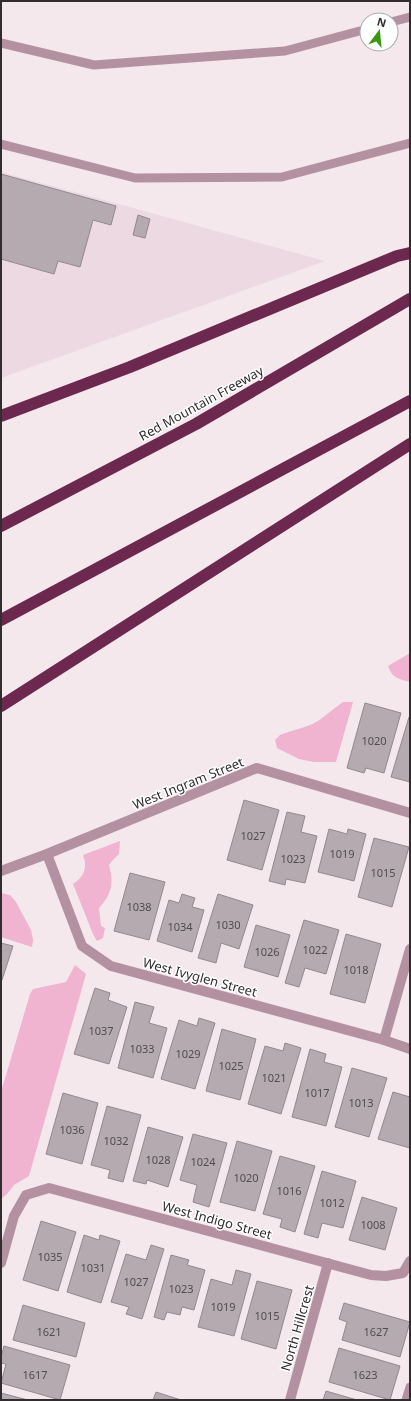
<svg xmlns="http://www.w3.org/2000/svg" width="411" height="1401" font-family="'Noto Sans',sans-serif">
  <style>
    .built { fill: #edd9e1 }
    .green { fill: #f0b3d0 }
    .building { fill: #b5aaaf; stroke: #93888d }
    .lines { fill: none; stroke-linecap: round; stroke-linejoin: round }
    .service { stroke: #b491a1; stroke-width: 9 }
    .minor { stroke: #b491a1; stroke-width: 10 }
    .motorway { stroke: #6c284e; stroke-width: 12 }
    .labels { text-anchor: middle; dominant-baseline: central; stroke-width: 3; stroke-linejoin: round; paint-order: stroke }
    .number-label { font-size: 11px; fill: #524c4f }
    .street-label { font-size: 13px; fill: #312d2f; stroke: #fff }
  </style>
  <rect width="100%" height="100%" fill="#f4e8ed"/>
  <polygon class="built" points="1,172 126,206 325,261 1,378"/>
  <g class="green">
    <path d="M410,653V682C399,679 392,678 388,666Z"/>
    <path d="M343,702H353L336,762H314L299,759L277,748L275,740L280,735C292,730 306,728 318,721C327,715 334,708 343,702Z"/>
    <path d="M120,841L119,854L111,862L109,865C114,883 112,894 99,908L101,926L105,928L103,938L97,941L93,934L73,884C84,877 88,868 83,855Z"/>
    <polygon points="1,893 10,895 16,902 31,930 33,940 32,947 1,937"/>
    <polygon points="75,965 86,974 29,1176 14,1185 7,1194 1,1199 1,1092 30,994 33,989 66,982"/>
  </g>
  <g class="building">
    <polygon points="1,174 116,206 111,225 93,220 80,267 58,261 54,274 1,259"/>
    <polygon points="138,215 150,219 145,238 133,235"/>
    <polygon points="365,703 401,713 384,773 366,768 364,773 347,768"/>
    <polygon points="409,717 410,718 410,782 391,777"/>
    <polygon points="244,800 279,810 262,870 227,860"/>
    <polygon points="287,812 305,816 301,832 317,836 305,883 286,879 285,885 269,881"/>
    <polygon points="329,829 347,834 348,829 366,834 354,881 318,872"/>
    <polygon points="374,838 409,847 392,907 358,897"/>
    <polygon points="130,873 165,882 149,940 114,931"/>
    <polygon points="182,894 195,898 192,907 204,910 192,952 157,941 169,900 179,903"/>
    <polygon points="218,894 253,905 239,949 221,943 216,963 198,958"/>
    <polygon points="304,920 339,930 326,974 305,968 299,987 285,983"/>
    <polygon points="256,925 290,935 278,977 244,967"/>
    <polygon points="346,934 381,944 365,1003 330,994"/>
    <polygon points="1,943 13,946 2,980 1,980"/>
    <polygon points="95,988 110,993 108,1000 127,1007 109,1064 74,1054"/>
    <polygon points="135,1002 154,1007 149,1023 167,1028 153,1078 118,1068"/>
    <polygon points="199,1018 215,1023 195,1089 161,1079 179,1020 197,1026"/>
    <polygon points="222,1029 256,1039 240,1100 206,1091"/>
    <polygon points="285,1043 301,1048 281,1114 248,1104 265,1046 283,1051"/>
    <polygon points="310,1049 326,1054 324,1062 342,1067 326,1126 292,1117"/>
    <polygon points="352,1068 387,1078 369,1137 335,1127"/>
    <polygon points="393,1092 410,1097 410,1148 378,1139"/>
    <polygon points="63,1093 98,1103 82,1164 46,1154"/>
    <polygon points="107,1106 141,1115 123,1182 108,1178 110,1170 91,1165"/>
    <polygon points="148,1127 183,1137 168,1187 147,1180 146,1184 133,1181"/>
    <polygon points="193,1134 227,1143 209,1207 193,1202 197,1185 180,1180"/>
    <polygon points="237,1141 272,1151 255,1211 220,1202"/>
    <polygon points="280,1156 315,1166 295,1232 280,1227 282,1219 263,1214"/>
    <polygon points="322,1171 356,1181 343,1228 322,1223 318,1238 304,1234"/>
    <polygon points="362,1197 397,1208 385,1250 349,1240"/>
    <polygon points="41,1221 76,1232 58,1291 23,1280"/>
    <polygon points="84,1235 99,1240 100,1235 120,1241 101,1303 67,1292"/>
    <polygon points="151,1245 164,1249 142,1319 126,1314 129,1307 111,1302 126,1254 146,1260"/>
    <polygon points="171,1255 189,1260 187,1265 205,1270 194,1310 182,1307 180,1315 167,1312 164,1320 154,1317"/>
    <polygon points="236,1270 251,1274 234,1336 198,1327 211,1279 232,1285"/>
    <polygon points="257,1281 292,1290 276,1349 241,1339"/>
    <polygon points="344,1303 410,1322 400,1357 342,1340 347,1322 339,1319"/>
    <polygon points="23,1305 85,1323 76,1357 13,1340"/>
    <polygon points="4,1346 70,1365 60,1400 1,1383 6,1364 1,1363 1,1357"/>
    <polygon points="339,1348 400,1366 390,1400 329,1382"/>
    <polygon points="326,1391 357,1400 323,1400"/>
    <polygon points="156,1392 181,1400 153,1400"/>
    <polygon points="1,1393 28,1400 1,1400"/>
  </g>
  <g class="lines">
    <g class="service">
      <polyline points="391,22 410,17"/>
      <polyline points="1,43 94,65 285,51 367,29"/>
      <polyline points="1,144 135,178 282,177 410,143"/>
      <polyline points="406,1400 410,1387"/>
    </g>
    <g class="minor">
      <polyline points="47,854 82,946 111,966 384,1040 410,1049"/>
      <polyline points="1,871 47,854 257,768 410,813"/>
      <polyline points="384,1040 410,949"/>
      <polyline points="1,1263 14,1216 26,1195 49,1188 371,1275 386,1276 403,1273 410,1261"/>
      <polyline points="290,1400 328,1263"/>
    </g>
    <g class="motorway">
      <polyline points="1,416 130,367 397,256 410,253"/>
      <polyline points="1,526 196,424 410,299"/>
      <polyline points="1,620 410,401"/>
      <polyline points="1,706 410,444"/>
    </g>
  </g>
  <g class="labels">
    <g class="number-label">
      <text x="374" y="740">1020</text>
      <text x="253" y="835">1027</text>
      <text x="342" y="853">1019</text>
      <text x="293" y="858">1023</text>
      <text x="383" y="872">1015</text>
      <text x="139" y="906">1038</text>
      <text x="228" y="924">1030</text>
      <text x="180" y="926">1034</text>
      <text x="315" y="949">1022</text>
      <text x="267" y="951">1026</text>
      <text x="356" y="969">1018</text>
      <text x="101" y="1030">1037</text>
      <text x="142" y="1048">1033</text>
      <text x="188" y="1053">1029</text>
      <text x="231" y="1065">1025</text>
      <text x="274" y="1077">1021</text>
      <text x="317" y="1092">1017</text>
      <text x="361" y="1102">1013</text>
      <text x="72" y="1129">1036</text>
      <text x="116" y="1140">1032</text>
      <text x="158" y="1159">1028</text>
      <text x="203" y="1161">1024</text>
      <text x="246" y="1177">1020</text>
      <text x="289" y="1190">1016</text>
      <text x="332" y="1202">1012</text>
      <text x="373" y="1224">1008</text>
      <text x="50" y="1256">1035</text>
      <text x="93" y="1267">1031</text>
      <text x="136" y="1281">1027</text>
      <text x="181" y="1288">1023</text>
      <text x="223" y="1306">1019</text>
      <text x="267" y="1315">1015</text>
      <text x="49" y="1331">1621</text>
      <text x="376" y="1331">1627</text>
      <text x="35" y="1374">1617</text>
      <text x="365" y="1374">1623</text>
    </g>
    <g class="street-label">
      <text transform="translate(201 403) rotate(-29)">Red Mountain Freeway</text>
      <text transform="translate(188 783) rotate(-22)">West Ingram Street</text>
      <text transform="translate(200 977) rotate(15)">West Ivyglen Street</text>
      <text transform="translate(217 1220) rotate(15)">West Indigo Street</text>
      <text transform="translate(297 1328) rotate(-74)">North Hillcrest</text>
    </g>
  </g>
  <rect width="411" height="1401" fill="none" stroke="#312d2f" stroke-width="4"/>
  <g transform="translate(379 32) rotate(16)"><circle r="19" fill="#ffffff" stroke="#adabac"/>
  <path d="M0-3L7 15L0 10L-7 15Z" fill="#3b9612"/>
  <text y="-6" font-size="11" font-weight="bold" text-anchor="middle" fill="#312d2f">N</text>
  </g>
</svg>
